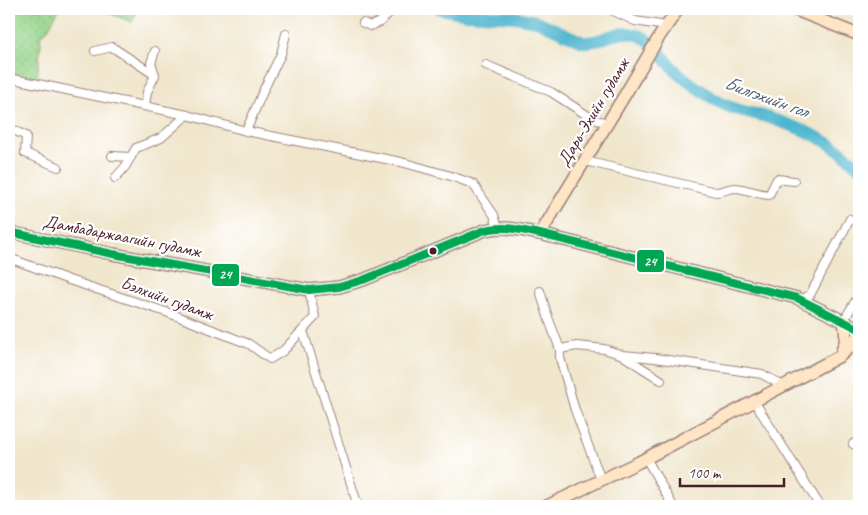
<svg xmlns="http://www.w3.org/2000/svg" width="868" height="515" font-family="Caveat,sans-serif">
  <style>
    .park { fill: url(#park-dots); stroke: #70795a }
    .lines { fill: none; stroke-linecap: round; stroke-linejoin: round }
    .river { stroke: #50b6cf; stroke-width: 12 }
    .street-casing { stroke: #9d827c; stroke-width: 10 }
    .secondary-casing { stroke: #9d827c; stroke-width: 14 }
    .street { stroke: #fff; stroke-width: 8 }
    .secondary { stroke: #fee5c5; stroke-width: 11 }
    .bus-1-casing { stroke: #fff; stroke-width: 11 }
    .bus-1 { stroke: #00a651; stroke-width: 8 }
    .bus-dot { fill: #4a1f2b; stroke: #fff; stroke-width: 2 }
    .labels { text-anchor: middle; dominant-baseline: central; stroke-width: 4.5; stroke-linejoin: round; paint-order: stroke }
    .street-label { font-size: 18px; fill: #4a1f2b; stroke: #fff }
    .water-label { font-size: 19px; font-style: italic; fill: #4c5b6d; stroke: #fff }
    .line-badge { stroke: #fff; stroke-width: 2 }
    .badge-label { font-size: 14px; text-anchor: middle; font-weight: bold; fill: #fff }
  </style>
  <defs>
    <pattern id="park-dots" width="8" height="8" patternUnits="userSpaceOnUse" patternTransform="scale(1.25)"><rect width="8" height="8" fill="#95d389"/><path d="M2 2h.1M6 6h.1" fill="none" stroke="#82b576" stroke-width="1.8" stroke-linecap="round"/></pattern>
  </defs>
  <rect width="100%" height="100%" fill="#fff"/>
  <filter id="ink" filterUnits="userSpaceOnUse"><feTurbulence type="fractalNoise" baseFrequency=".02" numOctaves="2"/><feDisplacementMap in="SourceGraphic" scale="10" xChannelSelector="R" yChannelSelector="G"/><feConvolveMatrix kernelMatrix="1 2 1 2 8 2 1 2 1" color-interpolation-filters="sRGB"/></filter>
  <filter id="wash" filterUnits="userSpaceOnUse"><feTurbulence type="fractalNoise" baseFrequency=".0096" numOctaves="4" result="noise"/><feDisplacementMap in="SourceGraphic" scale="20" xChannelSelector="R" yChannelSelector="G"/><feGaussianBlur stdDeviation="1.12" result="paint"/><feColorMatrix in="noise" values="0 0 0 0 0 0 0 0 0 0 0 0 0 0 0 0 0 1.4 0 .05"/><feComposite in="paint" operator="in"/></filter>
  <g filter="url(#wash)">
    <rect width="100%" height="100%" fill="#f0e6cc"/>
    <g class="park">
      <polygon points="9,9 59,9 48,29 40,37 41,43 36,86 9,79"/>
      <polygon points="98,9 138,9 132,22"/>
    </g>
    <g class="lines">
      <path class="river" d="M440,9L468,14L515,17L537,21L583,42C601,44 614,29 634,34C654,38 663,59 676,71C689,83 704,93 719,102C732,110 749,112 763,116C798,127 834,140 859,168"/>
    </g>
  </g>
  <g filter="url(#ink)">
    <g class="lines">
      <defs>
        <g id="street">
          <polyline points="609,9 635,21 666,26"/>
          <polyline points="363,23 370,26 380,22 393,9"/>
          <polyline points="95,51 112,47 155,75"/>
          <polyline points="486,65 551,92 593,119 608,123"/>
          <polyline points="9,78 187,115 246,131 401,162 451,176 473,184 494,215 498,227"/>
          <polyline points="145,106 147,92 155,75 151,63 155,51"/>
          <polyline points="9,128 26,136 25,153 58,167"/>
          <polyline points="246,131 264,89 281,54 286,34"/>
          <polyline points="112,156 131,157"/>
          <path d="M585,161L716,192C723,192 728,188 736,188C747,189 757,194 769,195L777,179L794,181"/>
          <polyline points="115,178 125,167 136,148 161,138 187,115"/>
          <polyline points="9,258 69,280 169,313 249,344 270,359 283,351 315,317 309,290"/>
          <polyline points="540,291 549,320 560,349 560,358 575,410 601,480"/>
          <polyline points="800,300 810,295 850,219"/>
          <polyline points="844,320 859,295"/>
          <polyline points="303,331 358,506"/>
          <polyline points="560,349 577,346 604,349 623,355 655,358 762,374 783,386"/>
          <polyline points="625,357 661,380"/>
          <polyline points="754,401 820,506"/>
          <polyline points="853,444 859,441"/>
          <polyline points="646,458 673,506"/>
        </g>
        <g id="secondary">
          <polyline points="793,9 859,35"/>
          <path d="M9,232L113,254L309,290L339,287L363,280L485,230C505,225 520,230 540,234L797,298L859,329"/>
          <polyline points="540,234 626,93 659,37 678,9"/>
          <polyline points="841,354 846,339 844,320"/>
          <polyline points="547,506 639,462 840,356 850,347 859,334"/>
        </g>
      </defs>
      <use href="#street" class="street-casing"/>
      <use href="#secondary" class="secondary-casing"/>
      <use href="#street" class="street"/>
      <use href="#secondary" class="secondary"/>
      <defs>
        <path id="bus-1" d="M9,232L113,254L309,290L339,287L363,280L485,230C505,225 520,230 540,234L797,298L859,329"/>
      </defs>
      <use href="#bus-1" class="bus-1-casing"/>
      <use href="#bus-1" class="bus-1"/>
    </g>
  </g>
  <circle class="bus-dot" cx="433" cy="251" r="4.5"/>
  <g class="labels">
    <g class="street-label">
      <text transform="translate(593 112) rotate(-59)">Дарь-Эхийн гудамж</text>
      <text transform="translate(122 236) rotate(11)">Дамбадаржаагийн гудамж</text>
      <text transform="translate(167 298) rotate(20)">Бэлхийн гудамж</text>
    </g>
    <g class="water-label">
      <text transform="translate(766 97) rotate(20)">Билгэхийн гол</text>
    </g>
  </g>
  <g class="line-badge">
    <rect x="636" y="249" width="29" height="24" rx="5" fill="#00a651"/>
    <rect x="211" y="263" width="29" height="24" rx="5" fill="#00a651"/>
  </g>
  <g class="badge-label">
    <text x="650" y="266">24</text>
    <text x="225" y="279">24</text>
  </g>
  <rect width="868" height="515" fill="none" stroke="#fff" stroke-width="30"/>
  <path d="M680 478v8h104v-8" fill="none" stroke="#4a1f2b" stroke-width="2.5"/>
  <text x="688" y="478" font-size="15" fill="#4a1f2b" stroke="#ffffff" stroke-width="4" paint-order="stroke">100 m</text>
</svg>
